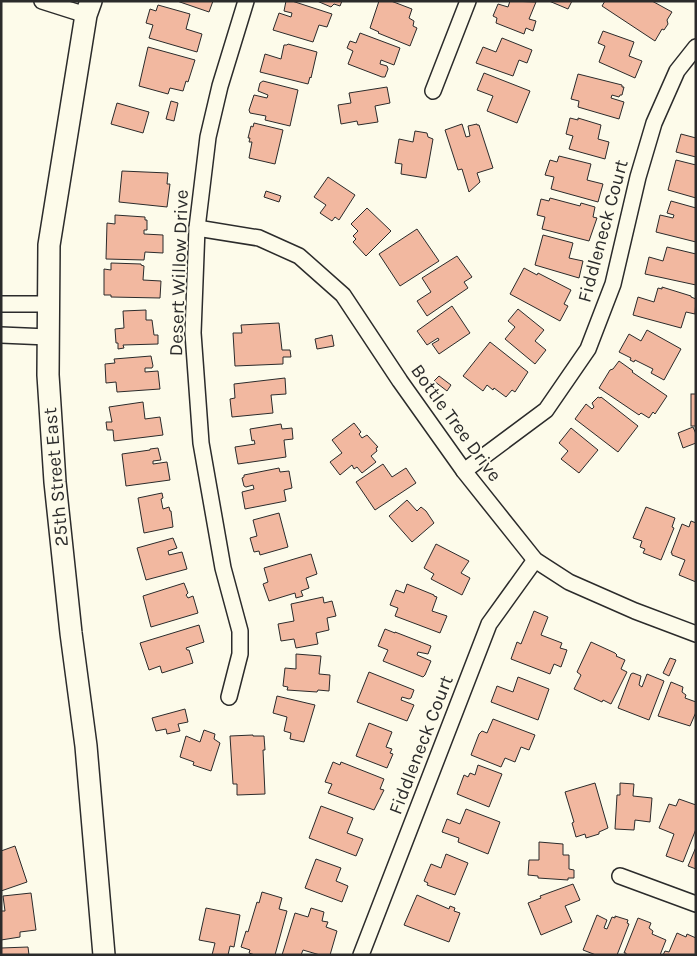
<svg xmlns="http://www.w3.org/2000/svg" width="697" height="956" font-family="Karla,sans-serif">
  <style>
    .building { fill: #f2b8a0; stroke: #2b2b2b }
    .lines { fill: none; stroke-linecap: round; stroke-linejoin: round }
    .minor-casing { stroke: #2b2b2b; stroke-width: 18 }
    .secondary-casing { stroke: #2b2b2b; stroke-width: 24 }
    .minor { stroke: #fdfbea; stroke-width: 15 }
    .secondary { stroke: #fdfbea; stroke-width: 21 }
    .labels { text-anchor: middle; dominant-baseline: central; stroke-width: 4; stroke-linejoin: round; paint-order: stroke }
    .street-label { font-size: 19px; fill: #2b2b2b; stroke: #fdfbea }
  </style>
  <rect width="100%" height="100%" fill="#fdfbea"/>
  <g class="building">
    <polygon points="177,1 213,1 209,12"/>
    <polygon points="286,1 292,1 332,14 327,27 319,25 313,42 273,30 279,13 291,17 292,13 284,11"/>
    <polygon points="317,1 342,1 340,6 334,4 331,7"/>
    <polygon points="379,1 391,1 412,9 409,18 414,21 413,26 417,28 410,46 378,33 379,32 370,28"/>
    <polygon points="510,1 536,2 529,19 536,21 533,31 526,28 524,34 496,23 497,18 493,16 498,4 508,7"/>
    <polygon points="549,1 572,1 568,9"/>
    <polygon points="605,1 652,1 672,12 667,20 668,24 664,30 662,29 655,41 602,6"/>
    <polygon points="158,5 190,14 186,29 202,34 197,52 149,38 153,25 146,23 150,9 156,11"/>
    <polygon points="603,31 634,42 629,56 642,61 635,78 599,62 605,46 598,43"/>
    <polygon points="360,33 400,48 394,65 381,60 380,64 387,66 388,69 385,77 382,77 348,64 353,51 347,48 350,41 356,43"/>
    <polygon points="502,38 532,50 527,63 519,60 513,76 476,63 483,47 496,52"/>
    <polygon points="288,44 317,52 311,78 310,77 308,84 260,72 265,54 281,59 284,45 287,45"/>
    <polygon points="148,47 195,60 188,82 186,81 183,91 170,88 168,94 139,86"/>
    <polygon points="484,73 530,91 517,123 487,111 493,96 477,90"/>
    <polygon points="578,74 622,85 622,87 624,87 622,95 620,95 619,97 612,95 611,98 624,102 619,119 578,107 579,101 571,99"/>
    <polygon points="263,81 298,90 290,126 265,120 266,116 250,113 249,110 254,95 267,98 268,95 258,91 260,83"/>
    <polygon points="387,87 390,103 375,106 378,122 358,125 357,121 341,124 338,105 351,103 349,93"/>
    <polygon points="171,101 178,103 174,121 166,119"/>
    <polygon points="117,103 149,112 143,133 111,124"/>
    <polygon points="570,118 578,120 578,118 601,125 598,139 609,142 605,159 569,149 573,136 566,134"/>
    <polygon points="254,123 283,130 275,164 249,158 252,142 249,142 250,138 248,138 251,126 253,127"/>
    <polygon points="462,124 466,137 470,136 468,126 477,124 477,125 479,125 493,168 477,173 480,182 469,192 462,169 458,170 445,130"/>
    <polygon points="415,131 427,133 428,137 433,139 426,178 401,174 402,164 395,163 399,139 413,142"/>
    <polygon points="681,134 696,138 696,157 676,152"/>
    <polygon points="559,156 591,164 587,180 603,184 598,202 551,189 554,177 545,175 550,160 557,162"/>
    <polygon points="676,160 696,165 696,198 668,190"/>
    <polygon points="122,171 168,173 167,184 170,184 167,207 119,202"/>
    <polygon points="328,177 355,195 339,220 335,217 332,221 320,213 326,205 314,197"/>
    <polygon points="266,191 281,196 279,202 264,197"/>
    <polygon points="550,198 580,206 581,203 595,207 593,217 597,218 589,241 542,229 545,217 537,215 541,199 549,201"/>
    <polygon points="671,201 696,208 696,242 656,232 660,215 673,218 674,215 667,213"/>
    <polygon points="367,208 391,231 366,256 353,242 356,239 353,236 358,231 351,224"/>
    <polygon points="115,215 145,217 145,220 147,220 147,230 144,230 144,234 163,235 163,253 145,252 144,260 106,259 107,223 115,224"/>
    <polygon points="417,229 439,261 400,286 379,254"/>
    <polygon points="543,235 573,243 569,258 583,261 579,278 535,265"/>
    <polygon points="667,247 696,254 696,285 645,274 649,257 663,261"/>
    <polygon points="457,256 472,277 464,282 468,288 427,316 417,301 431,292 422,278"/>
    <polygon points="111,263 141,264 141,265 144,266 143,280 161,281 160,298 111,297 111,295 104,295 104,269 111,270"/>
    <polygon points="524,268 537,275 538,273 571,290 564,304 568,306 560,321 510,294"/>
    <polygon points="662,287 691,296 691,297 696,299 695,314 686,312 681,328 633,315 638,297 654,302 658,288 662,289"/>
    <polygon points="452,306 470,333 439,354 432,344 439,340 438,338 427,345 417,331"/>
    <polygon points="518,309 544,330 535,341 546,350 535,364 505,339 515,327 508,321"/>
    <polygon points="146,310 146,320 152,320 154,335 158,335 158,344 123,345 124,348 118,349 118,343 116,343 115,329 124,328 123,311"/>
    <polygon points="279,323 282,350 290,350 291,357 283,357 283,364 235,366 233,333 242,333 241,325"/>
    <polygon points="647,330 681,349 664,380 651,373 653,369 635,360 634,362 630,360 631,358 619,352 629,334 641,341"/>
    <polygon points="332,335 334,346 317,349 315,339"/>
    <polygon points="490,342 528,372 515,392 512,390 506,397 494,388 493,390 487,385 483,391 463,376"/>
    <polygon points="151,356 153,366 152,368 145,368 145,372 158,371 160,389 117,392 116,382 106,383 105,364 115,363 114,359"/>
    <polygon points="619,361 633,371 632,372 667,396 655,414 653,412 649,418 641,413 639,415 599,388 610,370 613,369"/>
    <polygon points="439,376 451,385 447,391 434,381"/>
    <polygon points="285,378 286,394 271,395 273,413 232,417 230,399 235,398 234,384"/>
    <rect x="691" y="394" width="5" height="32"/>
    <polygon points="598,397 600,398 601,397 638,426 618,452 575,419 586,404 592,409 594,407 592,403"/>
    <polygon points="143,402 145,419 160,417 163,435 114,441 113,430 107,430 106,422 112,422 109,407"/>
    <polygon points="354,423 361,432 359,434 362,438 367,435 378,447 376,448 377,451 371,456 376,462 362,473 357,467 354,469 352,465 340,475 330,462 342,453 332,440"/>
    <polygon points="281,424 282,429 292,428 293,439 284,440 286,457 238,464 235,447 255,444 254,440 252,441 250,429"/>
    <polygon points="693,427 696,434 696,443 683,448 678,433"/>
    <polygon points="571,428 598,450 579,473 561,459 568,451 559,443"/>
    <polygon points="158,448 161,460 153,461 153,464 167,462 170,480 126,486 122,454 150,450 150,449"/>
    <polygon points="383,464 392,477 406,468 416,483 375,510 356,482"/>
    <polygon points="279,468 280,472 289,471 292,488 284,490 286,501 245,509 242,492 254,489 253,485 246,487 244,486 242,478 244,477 244,475"/>
    <polygon points="162,493 163,498 161,499 163,509 169,507 170,511 171,511 173,527 144,533 138,498"/>
    <polygon points="407,500 417,511 421,507 426,511 434,523 412,542 389,516"/>
    <polygon points="646,507 675,518 672,527 674,528 661,560 643,553 645,549 640,547 642,541 633,538"/>
    <polygon points="279,513 288,547 260,555 259,551 254,552 250,538 257,536 253,520"/>
    <polygon points="691,521 696,523 696,582 679,575 685,560 672,555 672,553 671,553 682,524 689,527"/>
    <polygon points="173,538 177,548 168,551 169,555 182,552 187,569 146,580 137,548"/>
    <polygon points="436,544 469,561 461,573 470,578 462,595 431,579 434,574 424,568"/>
    <polygon points="311,554 317,574 306,578 309,588 301,591 303,596 296,598 295,593 269,601 263,584 268,582 264,568"/>
    <polygon points="184,583 188,593 186,595 188,598 193,596 198,613 151,627 143,596"/>
    <polygon points="407,584 434,595 434,596 437,597 432,611 447,616 440,633 395,616 398,608 390,605 396,590 404,593"/>
    <polygon points="323,597 324,603 332,601 336,616 327,618 329,630 316,633 318,644 296,648 294,639 281,641 278,624 294,621 291,604"/>
    <polygon points="534,611 548,617 541,635 562,643 560,648 567,650 561,667 554,664 550,674 511,659 517,642 521,644"/>
    <polygon points="199,625 204,642 186,648 187,650 189,650 193,663 162,673 160,666 149,670 140,643"/>
    <polygon points="385,629 395,633 395,632 431,646 428,654 418,652 417,655 431,661 425,675 423,677 383,661 388,650 378,646"/>
    <polygon points="591,642 615,653 617,655 616,656 625,660 621,669 627,672 611,704 603,700 602,702 574,689 581,675 577,672"/>
    <polygon points="296,654 321,656 319,674 330,675 329,691 318,690 317,692 287,690 288,687 283,686 285,668 296,669"/>
    <polygon points="670,658 676,660 669,676 663,673"/>
    <polygon points="369,672 414,690 411,698 409,699 402,697 401,700 414,705 407,721 357,702"/>
    <polygon points="633,673 641,676 639,685 642,687 647,674 664,681 649,720 618,708 631,674"/>
    <polygon points="518,677 549,689 538,720 491,702 497,686 513,692"/>
    <polygon points="671,682 683,687 682,692 686,695 685,698 696,702 696,712 690,726 658,716"/>
    <polygon points="277,696 315,705 304,742 290,739 291,733 284,731 287,717 273,713"/>
    <polygon points="185,709 188,722 178,724 180,731 167,734 166,729 156,731 152,718"/>
    <polygon points="493,719 535,735 529,750 521,747 515,762 505,758 501,767 471,755 479,734 482,731 487,733"/>
    <polygon points="369,723 392,732 386,747 392,749 390,753 393,754 387,768 356,756"/>
    <polygon points="204,730 215,734 214,739 220,743 211,771 193,765 194,762 180,757 186,736 200,742"/>
    <polygon points="253,735 253,736 264,736 265,750 263,750 265,794 237,795 237,784 233,784 230,736"/>
    <polygon points="333,762 340,765 341,762 384,779 380,789 384,790 374,810 328,793 332,784 325,782"/>
    <polygon points="478,765 502,774 489,807 457,794 464,775 468,777 470,773 475,775"/>
    <polygon points="595,783 608,828 599,832 599,834 586,838 585,834 576,837 572,823 574,822 565,792"/>
    <polygon points="620,783 634,784 633,796 652,798 650,822 635,820 634,830 615,829 617,795 620,795"/>
    <polygon points="679,799 696,805 696,829 683,862 666,856 674,834 659,828 669,804 676,806"/>
    <polygon points="321,806 353,818 347,833 363,839 356,856 309,838"/>
    <polygon points="466,809 500,822 488,854 458,842 459,838 442,832 447,819 460,824"/>
    <polygon points="539,842 563,844 563,855 569,855 569,869 574,870 574,878 568,878 568,880 538,878 538,876 528,875 529,860 539,860"/>
    <polygon points="15,846 27,882 1,891 1,851"/>
    <polygon points="696,847 696,869 688,866"/>
    <polygon points="446,854 468,863 455,895 427,885 428,883 424,881 431,864 441,868"/>
    <polygon points="316,859 341,868 336,881 348,886 342,902 305,888"/>
    <polygon points="573,884 580,900 565,906 572,922 541,935 528,903 541,898 540,896"/>
    <polygon points="262,892 282,898 279,909 287,911 275,955 255,955 249,953 250,950 241,947 246,931 248,932 257,902 259,903"/>
    <polygon points="31,893 36,930 20,932 20,937 1,940 1,911 5,911 3,896"/>
    <polygon points="417,895 449,909 450,906 455,908 454,911 460,913 449,942 404,925"/>
    <polygon points="206,908 240,915 234,947 230,946 228,955 212,955 215,943 199,940"/>
    <polygon points="311,908 324,912 322,921 328,922 326,927 337,931 330,955 320,955 303,950 301,955 282,955 295,913 308,917"/>
    <polygon points="597,915 607,920 604,928 607,929 612,917 615,918 615,916 628,920 627,923 629,924 617,955 596,955 583,950"/>
    <polygon points="638,918 651,923 649,928 653,931 652,934 666,940 660,955 626,955 626,953 624,953"/>
    <polygon points="677,933 686,937 687,934 696,938 696,955 663,955 665,951 669,952"/>
    <polygon points="28,947 29,955 1,955 1,948"/>
  </g>
  <g class="lines">
    <defs>
      <g id="minor">
        <polyline points="42,1 86,15"/>
        <polyline points="433,91 468,1"/>
        <polyline points="197,228 259,238 299,256 343,295 400,381 464,471 535,560 569,582 635,611 696,634"/>
        <polyline points="1,304 48,304"/>
        <polyline points="1,335 48,337"/>
        <polyline points="464,471 546,410 588,349 613,284 638,177 654,123 677,71 696,47"/>
        <polyline points="229,697 240,654 240,631 223,568 201,443 193,333 197,228 208,137 220,86 246,1"/>
        <polyline points="620,876 696,904"/>
        <polyline points="361,955 489,624 535,560"/>
      </g>
      <polyline id="secondary" points="91,1 86,15 49,245 48,375 55,482 71,633 86,746 104,955"/>
    </defs>
    <use href="#minor" class="minor-casing"/>
    <use href="#secondary" class="secondary-casing"/>
    <use href="#minor" class="minor"/>
    <use href="#secondary" class="secondary"/>
  </g>
  <g class="labels">
    <g class="street-label">
      <text transform="translate(603 231) rotate(-75)">Fiddleneck Court</text>
      <text transform="translate(179 273) rotate(-88)">Desert Willow Drive</text>
      <text transform="translate(456 423) rotate(54)">Bottle Tree Drive</text>
      <text transform="translate(56 477) rotate(-95)">25th Street East</text>
      <text transform="translate(421 745) rotate(-69)">Fiddleneck Court</text>
    </g>
  </g>
  <rect width="697" height="956" fill="none" stroke="#2b2b2b" stroke-width="5"/>
</svg>
